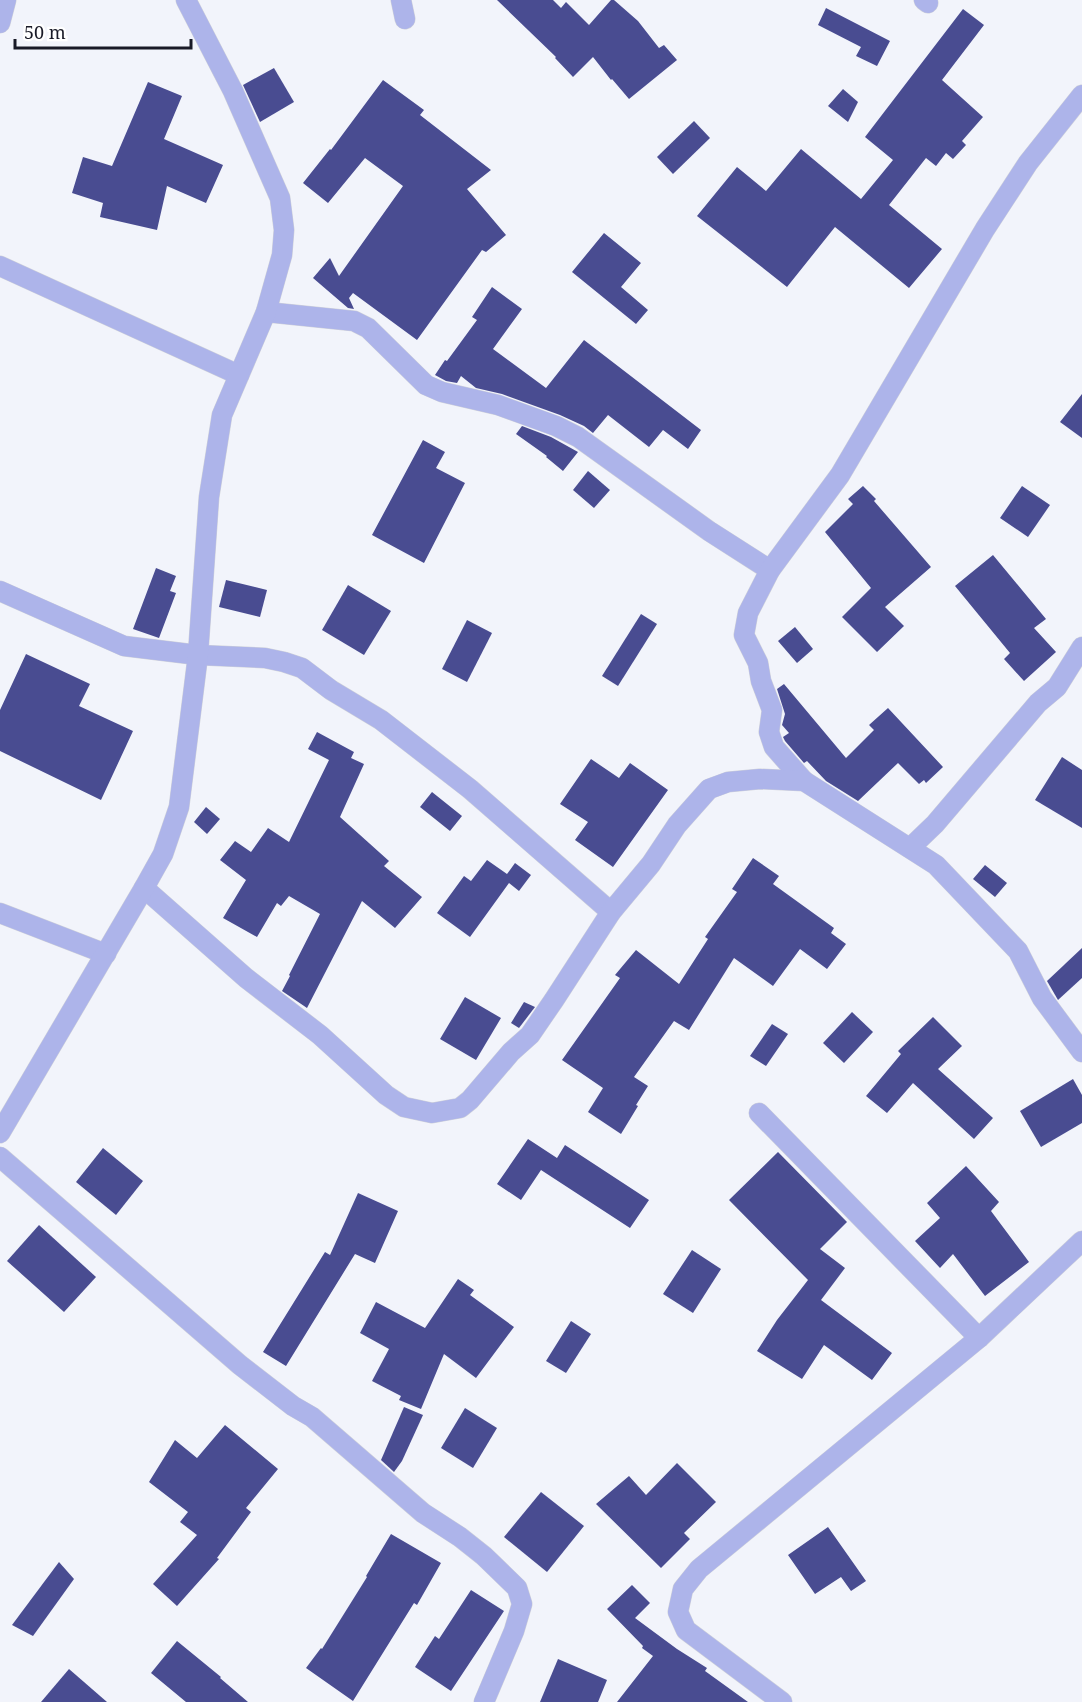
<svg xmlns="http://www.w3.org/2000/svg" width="1082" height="1702" font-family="'Noto Serif',serif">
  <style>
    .building { fill: #494c91 }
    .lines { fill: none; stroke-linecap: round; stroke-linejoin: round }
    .minor-casing { stroke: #cfd1d9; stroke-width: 21 }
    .minor { stroke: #adb4ea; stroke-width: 20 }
  </style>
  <rect width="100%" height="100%" fill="#f2f4fb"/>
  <g class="building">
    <polygon points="497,0 553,0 561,8 566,2 589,25 611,0 614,0 638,21 659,48 664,45 677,60 629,99 612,79 611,80 593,57 573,77 555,58 556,57"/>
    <polygon points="826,8 890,41 877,66 856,56 861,47 818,25"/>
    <polygon points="963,9 984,25 942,80 983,117 962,141 966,145 953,159 946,153 936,166 926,158 889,205 942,249 909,288 835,227 787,287 697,216 737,167 766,191 801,149 861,199 893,160 865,137"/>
    <polygon points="274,68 294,102 260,122 243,85"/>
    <polygon points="383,80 424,110 420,115 491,170 467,189 506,235 486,252 482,250 417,340 353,293 349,298 354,309 348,308 313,278 330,258 339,276 403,186 365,158 328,203 303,183 330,149 331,150"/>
    <polygon points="148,82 182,96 164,139 223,165 206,203 167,186 157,230 100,217 103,203 72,193 83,157 112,166"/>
    <polygon points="843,89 858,102 848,122 828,106"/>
    <polygon points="694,121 710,138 673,174 657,157"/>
    <polygon points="604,233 641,263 621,287 648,310 636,324 572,272"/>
    <polygon points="492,287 522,309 493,349 546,388 584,340 701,430 688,449 663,430 649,447 608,415 593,433 584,426 560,415 502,394 476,388 461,376 457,383 446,381 435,375 445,360 447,361 477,320 472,317"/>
    <polygon points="1082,394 1082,438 1060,422"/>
    <polygon points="522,426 551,437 578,452 563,471 546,457 547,456 516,434"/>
    <polygon points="423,440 445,452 436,468 465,483 424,563 372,535"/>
    <polygon points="588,471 610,490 594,508 573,490"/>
    <polygon points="863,486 876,499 874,501 931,567 885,607 904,626 877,652 842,617 871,588 825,532 853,504 848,499"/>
    <polygon points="1022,486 1050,505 1028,537 1000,518"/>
    <polygon points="993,555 1046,619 1034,628 1056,652 1024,681 1004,659 1010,653 955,586"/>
    <polygon points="156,568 176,576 170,591 176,593 159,638 133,629"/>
    <polygon points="226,580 267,590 260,617 219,607"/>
    <polygon points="348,585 391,611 364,655 322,630"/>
    <polygon points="641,614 657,624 618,686 602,676"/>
    <polygon points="467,620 492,633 467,682 442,669"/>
    <polygon points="795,627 813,649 797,663 778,641"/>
    <polygon points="26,654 90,684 79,706 133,731 101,800 0,751 0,710"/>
    <polygon points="784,684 846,758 874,730 869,725 888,708 943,767 926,783 924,780 919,784 898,763 858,801 826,781 807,761 804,763 785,741 783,737 789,733 782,725 785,714 777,689"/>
    <polygon points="317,732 354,752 351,758 364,764 340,817 389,861 384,866 422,897 395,928 362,901 307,1008 282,991 290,976 289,975 320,914 289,896 281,906 277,903 257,937 223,918 246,880 220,860 235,841 251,852 268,828 289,842 329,760 308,749"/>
    <polygon points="1062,757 1082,770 1082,828 1035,800"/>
    <polygon points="591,759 619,778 630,763 668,790 613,867 575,840 588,822 560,804"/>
    <polygon points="432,792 462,816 450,831 420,807"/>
    <polygon points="206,807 220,819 207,834 194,822"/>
    <polygon points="753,858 779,876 773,884 834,928 831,933 846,944 827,969 800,949 773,986 734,958 689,1030 674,1021 634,1077 648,1086 636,1105 638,1106 621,1134 588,1112 603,1088 562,1060 620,978 615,975 636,950 679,984 708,939 705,937 737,892 732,889"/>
    <polygon points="487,860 507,874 515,863 531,875 519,891 509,883 470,937 437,913 464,876 471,881"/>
    <polygon points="985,865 1007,883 995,897 973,879"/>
    <polygon points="1082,948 1082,978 1058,1000 1047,981"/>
    <polygon points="465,997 501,1018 476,1060 440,1039"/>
    <polygon points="524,1002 535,1007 519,1028 511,1023"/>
    <polygon points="852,1012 873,1032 844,1063 823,1043"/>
    <polygon points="933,1017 962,1046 938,1069 993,1118 974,1139 913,1083 887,1113 866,1096 901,1054 898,1051"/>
    <polygon points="772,1024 788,1034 766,1066 750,1056"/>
    <polygon points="1073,1079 1082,1095 1082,1123 1041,1147 1020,1111"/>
    <polygon points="528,1139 557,1158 565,1145 649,1200 630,1228 541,1170 521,1200 497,1184"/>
    <polygon points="103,1148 143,1181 116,1215 76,1182"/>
    <polygon points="778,1152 847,1222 820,1249 845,1268 821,1300 892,1353 872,1380 824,1345 802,1379 757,1351 777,1320 808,1280 729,1200"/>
    <polygon points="966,1166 999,1202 991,1211 1029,1262 985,1296 953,1254 940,1268 915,1241 940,1218 927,1203"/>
    <polygon points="358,1193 398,1211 375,1263 355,1254 286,1366 263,1352 325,1252 330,1255"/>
    <polygon points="39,1225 96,1277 64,1312 7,1261"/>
    <polygon points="692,1250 721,1269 693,1313 663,1294"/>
    <polygon points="458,1279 474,1290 470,1295 514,1327 476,1378 444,1354 421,1409 399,1400 401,1396 372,1381 389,1349 360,1333 376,1302 425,1328"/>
    <polygon points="571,1321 591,1334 566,1373 546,1361"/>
    <polygon points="404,1407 423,1415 402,1461 394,1472 381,1460"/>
    <polygon points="465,1408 497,1428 473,1468 441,1448"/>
    <polygon points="225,1425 278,1469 246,1508 251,1512 217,1558 219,1559 177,1606 153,1584 197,1535 180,1522 188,1512 149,1482 175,1440 197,1458"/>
    <polygon points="677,1463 716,1502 684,1533 690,1539 661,1568 596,1504 629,1476 646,1495"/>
    <polygon points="541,1492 584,1526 547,1572 504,1537"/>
    <polygon points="828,1527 866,1581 851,1591 841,1577 815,1594 788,1555"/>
    <polygon points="391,1534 441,1563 417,1605 414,1603 353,1701 306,1668 321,1648 322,1649 367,1577 366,1576"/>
    <polygon points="59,1562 74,1579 33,1636 12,1625"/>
    <polygon points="632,1585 650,1603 635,1618 677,1649 707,1668 705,1671 748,1702 617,1702 653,1656 642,1648 643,1646 607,1609"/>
    <polygon points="471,1590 504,1611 451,1691 415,1667 435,1636 439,1639"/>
    <polygon points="177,1641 221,1677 220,1678 248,1702 186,1702 151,1673"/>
    <polygon points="558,1659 607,1680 598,1702 540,1702"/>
    <polygon points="69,1669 107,1702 41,1702"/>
  </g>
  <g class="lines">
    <defs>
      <g id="minor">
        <polyline points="401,0 405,19"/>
        <polyline points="924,0 928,3"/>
        <polyline points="0,23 6,0"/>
        <polyline points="0,266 239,375"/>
        <polyline points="266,312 354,321 368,328 426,385 442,392 498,405 556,426 578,437 709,531 770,570"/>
        <polyline points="0,591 124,646 198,655 265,658 284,662 302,668 331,690 381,720 470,789 611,912"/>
        <polyline points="804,781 774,747 769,732 772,710 761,681 758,663 744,635 748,613 770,570 840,475 985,229 1028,163 1082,95"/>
        <polyline points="910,848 935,824 1038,703 1057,687 1082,647"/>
        <polyline points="144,888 246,978 320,1035 386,1095 404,1107 432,1113 460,1108 470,1100 511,1052 530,1035 554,1000 611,912 651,864 677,825 709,789 728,782 760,779 804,781 936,865 1018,951 1042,998 1082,1052"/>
        <polyline points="0,913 106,954"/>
        <polyline points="759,1113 979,1338"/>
        <polyline points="0,1133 144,888 163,854 179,807 198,655 209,497 222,415 266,312 282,255 284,230 280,198 233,91 186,0"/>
        <polyline points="0,1157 240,1365 293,1406 312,1417 423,1513 460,1537 484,1556 517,1588 522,1604 514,1631 484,1702"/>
        <polyline points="782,1702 686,1630 678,1612 683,1589 699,1569 979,1338 1082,1241"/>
      </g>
    </defs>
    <use href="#minor" class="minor-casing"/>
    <use href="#minor" class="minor"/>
  </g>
  <path d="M15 39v9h176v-9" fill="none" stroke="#191a27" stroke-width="3"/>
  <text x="24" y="39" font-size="18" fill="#191a27" stroke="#ffffff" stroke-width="4.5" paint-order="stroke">50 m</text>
</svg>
